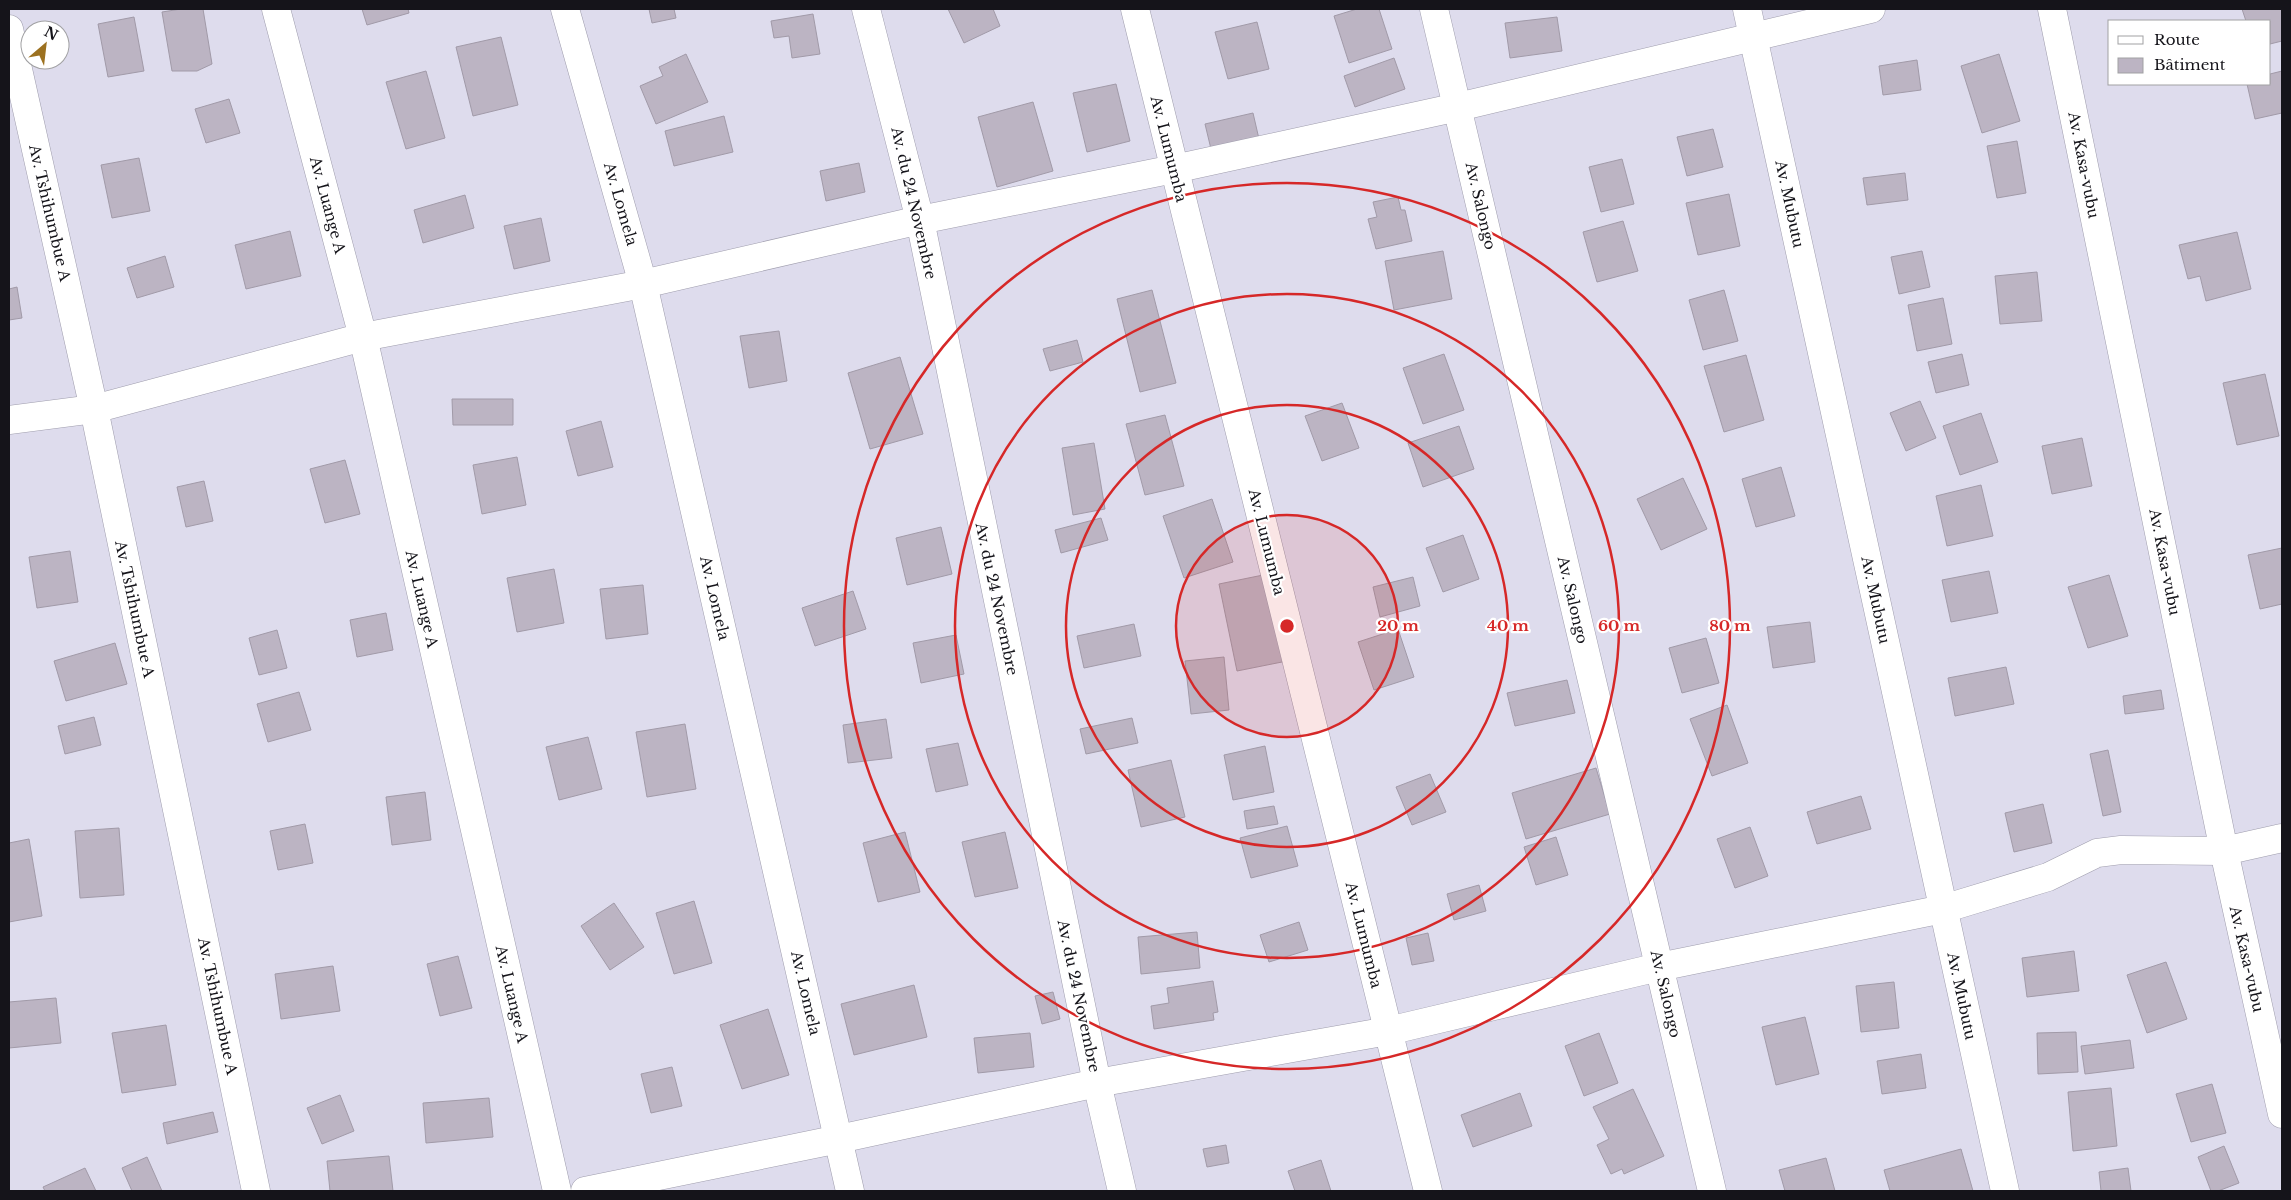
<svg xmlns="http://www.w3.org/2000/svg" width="2291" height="1200" font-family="'Libre Baskerville',serif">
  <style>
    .building { fill: #bcb4c3; stroke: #a19aa8 }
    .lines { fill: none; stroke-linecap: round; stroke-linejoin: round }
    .street-casing { stroke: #9f9dad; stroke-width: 29 }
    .street { stroke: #fff; stroke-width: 28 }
    .ring { fill: none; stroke: #d62828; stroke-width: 2.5 }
    .labels { text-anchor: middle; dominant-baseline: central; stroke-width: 4.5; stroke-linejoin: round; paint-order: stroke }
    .street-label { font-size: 15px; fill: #15141a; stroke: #fff }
    .centre { fill: #d62828; stroke: #fff; stroke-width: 2.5 }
    .ring-label { font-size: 15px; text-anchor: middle; font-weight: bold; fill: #d62828; stroke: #fff; stroke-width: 4.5; stroke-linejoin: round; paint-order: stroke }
  </style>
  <rect width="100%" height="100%" fill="#dedced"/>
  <g class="building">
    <polygon points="181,9 203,9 212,64 197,71 172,71 162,12"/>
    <polygon points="362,9 408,9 409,13 367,25"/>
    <polygon points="649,9 674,9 676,18 652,23"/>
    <polygon points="948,9 993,9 1000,26 964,43"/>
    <polygon points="1357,9 1379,9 1392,49 1349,63 1334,16"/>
    <polygon points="2242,9 2282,9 2282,41 2270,44 2270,21 2246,21"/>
    <polygon points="813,14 820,54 792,58 789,36 774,38 771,21"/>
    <polygon points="134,17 144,71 108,77 98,24"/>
    <polygon points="1557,17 1562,51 1510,58 1505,23"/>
    <polygon points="1257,22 1269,69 1228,79 1215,32"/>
    <polygon points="501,37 518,105 473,116 456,47"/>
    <polygon points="686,54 708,102 656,124 640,86 663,76 659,67"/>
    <polygon points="1999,54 2020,121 1982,133 1961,66"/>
    <polygon points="1394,58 1405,89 1355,107 1344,76"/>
    <polygon points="1917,60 1921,90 1883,95 1879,66"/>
    <polygon points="426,71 445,138 406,149 386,82"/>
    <polygon points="2282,71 2282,113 2255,119 2247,84 2270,84 2270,74"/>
    <polygon points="1116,84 1130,141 1087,152 1073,93"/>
    <polygon points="229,99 240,133 206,143 195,109"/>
    <polygon points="1033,102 1053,171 997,187 978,117"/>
    <polygon points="1253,113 1259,139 1211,149 1205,124"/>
    <polygon points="724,116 733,152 674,166 665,131"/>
    <polygon points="1713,129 1723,167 1687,176 1677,137"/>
    <polygon points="2017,141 2026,193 1997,198 1987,146"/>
    <polygon points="139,158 150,211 112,218 101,165"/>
    <polygon points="1622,159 1634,204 1601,212 1589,167"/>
    <polygon points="859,163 865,192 826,201 820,171"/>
    <polygon points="1905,173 1908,200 1867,205 1863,178"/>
    <polygon points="1729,194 1740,246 1698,255 1686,203"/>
    <polygon points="465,195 474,228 423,243 414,210"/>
    <polygon points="1398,197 1401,210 1405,210 1412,241 1376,249 1368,219 1377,217 1373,202"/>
    <polygon points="541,218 550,261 514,269 504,226"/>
    <polygon points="1623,221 1638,271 1597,282 1583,232"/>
    <polygon points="290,231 301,276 246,289 235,245"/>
    <polygon points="2237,232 2251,289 2206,301 2200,276 2188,279 2179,245"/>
    <polygon points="1443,251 1452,299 1394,310 1385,261"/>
    <polygon points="1922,251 1930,287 1899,294 1891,257"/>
    <polygon points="165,256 174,287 137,298 127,268"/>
    <polygon points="2037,272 2042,321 2000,324 1995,276"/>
    <polygon points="17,287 22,318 9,320 9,289"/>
    <polygon points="1152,290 1176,383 1140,392 1117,299"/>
    <polygon points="1724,290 1738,341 1703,350 1689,300"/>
    <polygon points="1943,298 1952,344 1917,351 1908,305"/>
    <polygon points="779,331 787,381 749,388 740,336"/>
    <polygon points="1077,340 1083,362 1050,371 1043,349"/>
    <polygon points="1444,354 1464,410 1423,424 1403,368"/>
    <polygon points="1962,354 1969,385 1936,393 1928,362"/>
    <polygon points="1746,355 1764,420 1724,432 1704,366"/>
    <polygon points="900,357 923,434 870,449 848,373"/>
    <polygon points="2265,374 2279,436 2237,445 2223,383"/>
    <polygon points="452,399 513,399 513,425 453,425"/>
    <polygon points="1920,401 1936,438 1906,451 1890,413"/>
    <polygon points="1342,403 1359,448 1322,461 1305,416"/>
    <polygon points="1981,413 1998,462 1960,475 1943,426"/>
    <polygon points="1165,415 1184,486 1145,495 1126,424"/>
    <polygon points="601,421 613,467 578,476 566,431"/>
    <polygon points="1459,426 1474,469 1423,487 1408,443"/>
    <polygon points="2082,438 2092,486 2052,494 2042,446"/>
    <polygon points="1094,443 1105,509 1073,515 1062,448"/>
    <polygon points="517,457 526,505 482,514 473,465"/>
    <polygon points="345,460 360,514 325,523 310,469"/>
    <polygon points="1781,467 1795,516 1756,527 1742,479"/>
    <polygon points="1683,478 1707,529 1661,550 1637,499"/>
    <polygon points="204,481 213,521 186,527 177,487"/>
    <polygon points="1981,485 1993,536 1947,546 1936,496"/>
    <polygon points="1212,499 1233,562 1184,578 1163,516"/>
    <polygon points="1101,518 1108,540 1061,553 1055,530"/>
    <polygon points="941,527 952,574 907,585 896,538"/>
    <polygon points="1463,535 1479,579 1443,592 1426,548"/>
    <polygon points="2282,548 2282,604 2260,609 2248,555"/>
    <polygon points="70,551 78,602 37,608 29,557"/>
    <polygon points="554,569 564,623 517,632 507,578"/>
    <polygon points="1989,571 1998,613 1951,622 1942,580"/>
    <polygon points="1268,574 1287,661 1237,671 1219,584"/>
    <polygon points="2109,575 2128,636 2088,648 2068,587"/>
    <polygon points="1413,577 1420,606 1380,617 1373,587"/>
    <polygon points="643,585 648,634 606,639 600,589"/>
    <polygon points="853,591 866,629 815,646 802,608"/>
    <polygon points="386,613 393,650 357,657 350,620"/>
    <polygon points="1810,622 1815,662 1773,668 1767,627"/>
    <polygon points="1134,624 1141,656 1084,668 1077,636"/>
    <polygon points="1398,629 1414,677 1374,690 1358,642"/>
    <polygon points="277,630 287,668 259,675 249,638"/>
    <polygon points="956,635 964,674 921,683 913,643"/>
    <polygon points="1706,638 1719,683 1682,693 1669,648"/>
    <polygon points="115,643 127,684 66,701 54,661"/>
    <polygon points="1224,657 1229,710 1191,714 1185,661"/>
    <polygon points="2006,667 2014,704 1955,716 1948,678"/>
    <polygon points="1567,680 1575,713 1515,726 1507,693"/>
    <polygon points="2161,690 2164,709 2125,714 2123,696"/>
    <polygon points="299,692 311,730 268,742 257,704"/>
    <polygon points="1727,705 1748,763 1712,776 1690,719"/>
    <polygon points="94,717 101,745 65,754 58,726"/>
    <polygon points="1132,718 1138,743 1086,754 1080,729"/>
    <polygon points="886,719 892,758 848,763 843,725"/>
    <polygon points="685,724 696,789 647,797 636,732"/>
    <polygon points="588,737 602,789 559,800 546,747"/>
    <polygon points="958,743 968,785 936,792 926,749"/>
    <polygon points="1265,746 1274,792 1233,800 1224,755"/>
    <polygon points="2108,750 2121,812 2103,816 2090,754"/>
    <polygon points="1171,760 1185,817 1141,827 1128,770"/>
    <polygon points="1596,768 1610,814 1526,839 1512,793"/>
    <polygon points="1430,774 1446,812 1412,825 1396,787"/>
    <polygon points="425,792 431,840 392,845 386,797"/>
    <polygon points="1861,796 1871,829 1817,844 1807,812"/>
    <polygon points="2043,804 2052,843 2014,852 2005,813"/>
    <polygon points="1274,806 1278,824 1247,829 1244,811"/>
    <polygon points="305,824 313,863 278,870 270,831"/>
    <polygon points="1287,826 1298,866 1251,878 1240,838"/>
    <polygon points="1750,827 1768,876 1735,888 1717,839"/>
    <polygon points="119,828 124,895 80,898 75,831"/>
    <polygon points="905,832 920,892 878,902 863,843"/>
    <polygon points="1005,832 1018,888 975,897 962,842"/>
    <polygon points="1556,837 1568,875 1536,885 1524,847"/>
    <polygon points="29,839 42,916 9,922 9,843"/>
    <polygon points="1479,885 1486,911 1454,920 1447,894"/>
    <polygon points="694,901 712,963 674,974 656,913"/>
    <polygon points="614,903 644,947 610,970 581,926"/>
    <polygon points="1299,922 1308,950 1269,962 1260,935"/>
    <polygon points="1197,932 1200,968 1141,974 1138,937"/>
    <polygon points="1428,933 1434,961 1412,965 1406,938"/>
    <polygon points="2074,951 2079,991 2027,997 2022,958"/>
    <polygon points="458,956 472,1008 440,1016 427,964"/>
    <polygon points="2166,962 2187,1019 2147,1033 2127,975"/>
    <polygon points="333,966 340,1011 281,1019 275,974"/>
    <polygon points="1213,981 1218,1012 1213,1013 1214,1020 1154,1029 1151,1006 1169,1003 1167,988"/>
    <polygon points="1894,982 1899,1028 1861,1032 1856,986"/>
    <polygon points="914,985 927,1037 854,1055 841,1004"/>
    <polygon points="1053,992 1060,1019 1042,1024 1035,996"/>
    <polygon points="56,998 61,1043 9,1048 9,1002"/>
    <polygon points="768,1009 789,1075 742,1089 720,1025"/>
    <polygon points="1805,1017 1819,1074 1776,1085 1762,1027"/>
    <polygon points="166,1025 176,1085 122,1093 112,1033"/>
    <polygon points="2076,1032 2078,1072 2038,1074 2037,1033"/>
    <polygon points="1030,1033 1034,1067 978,1073 974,1038"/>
    <polygon points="1599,1033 1618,1083 1584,1096 1565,1046"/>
    <polygon points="2130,1040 2134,1068 2085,1074 2081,1046"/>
    <polygon points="1921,1054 1926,1088 1882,1094 1877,1061"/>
    <polygon points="672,1067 682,1106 651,1113 641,1074"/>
    <polygon points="2212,1084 2226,1133 2191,1142 2176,1094"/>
    <polygon points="2111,1088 2117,1146 2073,1151 2068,1092"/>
    <polygon points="1633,1089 1664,1156 1624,1174 1622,1169 1611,1174 1597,1145 1609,1139 1593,1107"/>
    <polygon points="1520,1093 1532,1126 1473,1147 1461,1115"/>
    <polygon points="340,1095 354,1131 322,1144 307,1108"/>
    <polygon points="489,1098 493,1137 426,1143 423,1103"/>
    <polygon points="213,1112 218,1132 167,1144 163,1123"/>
    <polygon points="1226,1145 1229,1163 1207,1167 1203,1149"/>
    <polygon points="2224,1146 2239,1183 2218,1191 2211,1191 2198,1157"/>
    <polygon points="1961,1149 1973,1191 1890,1191 1884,1170"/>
    <polygon points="389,1156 393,1191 330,1191 327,1161"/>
    <polygon points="147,1157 162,1191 132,1191 122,1168"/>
    <polygon points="1826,1158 1835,1191 1785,1191 1779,1170"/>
    <polygon points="1321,1160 1331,1191 1295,1191 1288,1171"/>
    <polygon points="85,1168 96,1191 45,1191 43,1187"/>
    <polygon points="2128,1168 2131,1191 2101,1191 2099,1172"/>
  </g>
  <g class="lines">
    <defs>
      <g id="street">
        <polyline points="276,9 363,337 557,1191"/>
        <polyline points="565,9 643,284 850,1191"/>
        <polyline points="866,9 920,220 1097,1083 1122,1191"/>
        <polyline points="1135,9 1428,1191"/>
        <polyline points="1434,9 1712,1191"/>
        <polyline points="1747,9 2005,1191"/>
        <polyline points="2052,9 2224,851 2282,1114"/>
        <polyline points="9,29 94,409 256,1191"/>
        <polyline points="9,420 94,409 363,337 643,284 920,220 1174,169 1458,107 1871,9"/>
        <polyline points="585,1191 839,1139 1097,1083 1388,1031 1659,967 1943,909 2048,877 2097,853 2121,850 2224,851 2282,838"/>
      </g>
    </defs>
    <use href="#street" class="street-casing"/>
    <use href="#street" class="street"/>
  </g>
  <circle cx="1287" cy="626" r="111" fill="#d62828" fill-opacity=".12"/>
  <g class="ring">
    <circle cx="1287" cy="626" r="111"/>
    <circle cx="1287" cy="626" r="221"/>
    <circle cx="1287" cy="626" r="332"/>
    <circle cx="1287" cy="626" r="443"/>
  </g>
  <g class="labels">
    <g class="street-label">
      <text transform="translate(1169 149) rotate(76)">Av. Lumumba</text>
      <text transform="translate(2084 165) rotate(79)">Av. Kasa-vubu</text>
      <text transform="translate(914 203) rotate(77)">Av. du 24 Novembre</text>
      <text transform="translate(621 204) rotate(74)">Av. Lomela</text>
      <text transform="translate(1790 204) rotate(78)">Av. Mubutu</text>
      <text transform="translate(328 205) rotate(75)">Av. Luange A</text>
      <text transform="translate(1481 206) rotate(77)">Av. Salongo</text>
      <text transform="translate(50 213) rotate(77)">Av. Tshihumbue A</text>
      <text transform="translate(1267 542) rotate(76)">Av. Lumumba</text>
      <text transform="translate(2165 562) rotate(79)">Av. Kasa-vubu</text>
      <text transform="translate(715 598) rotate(77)">Av. Lomela</text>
      <text transform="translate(422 599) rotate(77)">Av. Luange A</text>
      <text transform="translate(997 599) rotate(78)">Av. du 24 Novembre</text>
      <text transform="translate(1573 600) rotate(77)">Av. Salongo</text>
      <text transform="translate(1876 600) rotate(78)">Av. Mubutu</text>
      <text transform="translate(135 609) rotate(78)">Av. Tshihumbue A</text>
      <text transform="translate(1364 935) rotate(76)">Av. Lumumba</text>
      <text transform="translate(2247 959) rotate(77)">Av. Kasa-vubu</text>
      <text transform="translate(806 993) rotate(77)">Av. Lomela</text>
      <text transform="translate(512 994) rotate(77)">Av. Luange A</text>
      <text transform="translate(1666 994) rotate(77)">Av. Salongo</text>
      <text transform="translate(1079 996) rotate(78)">Av. du 24 Novembre</text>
      <text transform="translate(1962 996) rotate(78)">Av. Mubutu</text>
      <text transform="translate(218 1006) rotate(78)">Av. Tshihumbue A</text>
    </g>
  </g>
  <circle cx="1287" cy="626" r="8" class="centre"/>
  <g class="ring-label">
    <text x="1398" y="631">20 m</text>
    <text x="1508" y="631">40 m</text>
    <text x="1619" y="631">60 m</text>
    <text x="1730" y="631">80 m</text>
  </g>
  <rect width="2291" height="1200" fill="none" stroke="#15141a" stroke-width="20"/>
  <rect x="2108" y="20" width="162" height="65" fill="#ffffff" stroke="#a1a1a3"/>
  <rect x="2118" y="36" width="25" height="8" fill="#ffffff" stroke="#a1a1a3"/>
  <text x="2154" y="45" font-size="15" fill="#15141a">Route</text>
  <rect x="2118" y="58" width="25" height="15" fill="#bcb4c3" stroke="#a1a1a3"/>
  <text x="2154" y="70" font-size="15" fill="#15141a">Bâtiment</text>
  <g transform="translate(45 45) rotate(28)"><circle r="24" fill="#ffffff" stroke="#a1a1a3"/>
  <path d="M0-4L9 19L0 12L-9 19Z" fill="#9c7120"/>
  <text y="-8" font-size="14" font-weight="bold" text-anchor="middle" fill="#15141a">N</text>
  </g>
</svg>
